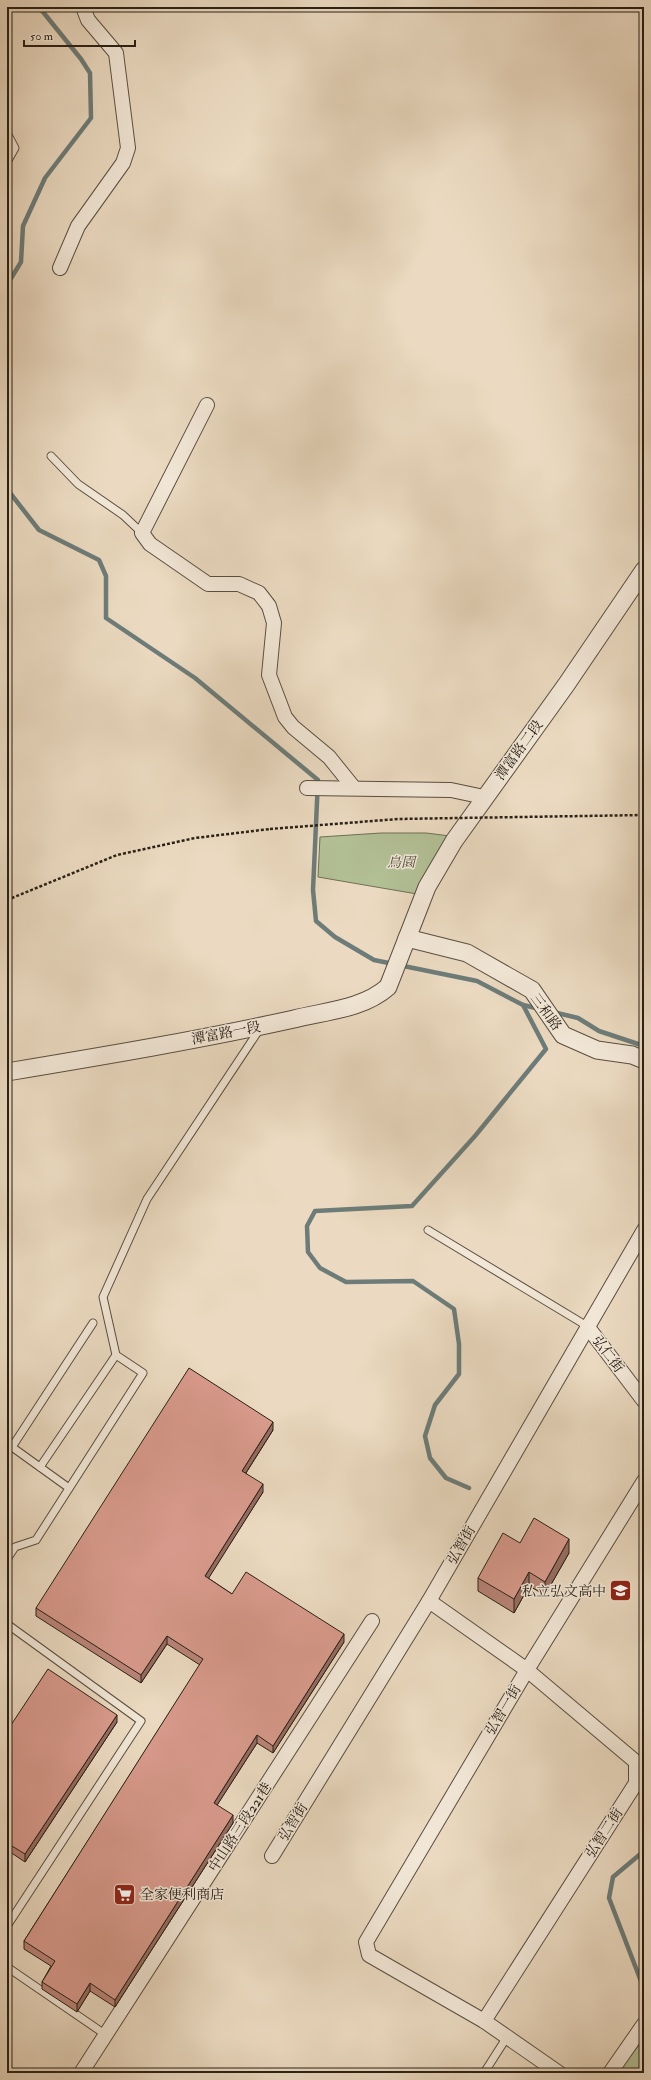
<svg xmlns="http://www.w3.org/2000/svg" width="651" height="2080" font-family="'IM FELL Double Pica','Noto Serif TC',serif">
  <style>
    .green { fill: #b3c096; stroke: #6e7056 }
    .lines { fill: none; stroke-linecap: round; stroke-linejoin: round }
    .stream { stroke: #6d7c79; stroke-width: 4.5 }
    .service-casing { stroke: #594e41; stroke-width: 9 }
    .minor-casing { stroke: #594e41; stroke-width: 16 }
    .tertiary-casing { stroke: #594e41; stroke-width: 19 }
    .path { stroke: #282016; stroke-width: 2.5; stroke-dasharray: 3 2; stroke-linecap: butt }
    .service { stroke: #f2e7d7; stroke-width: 7 }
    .minor { stroke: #f2e7d7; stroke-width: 14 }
    .tertiary { stroke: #f2e7d7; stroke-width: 17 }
    .path-bridge { stroke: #282016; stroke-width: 2.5; stroke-dasharray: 3 2; stroke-linecap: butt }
    .wall { fill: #ba8478; stroke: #282016 }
    .shaded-wall { fill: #976c62; stroke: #282016 }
    .building { fill: #d89a8c; stroke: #282016 }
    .labels { text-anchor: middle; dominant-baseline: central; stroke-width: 3; stroke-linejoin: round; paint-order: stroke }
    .street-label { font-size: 14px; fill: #282016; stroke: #f2e7d7 }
    .park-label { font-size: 14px; font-style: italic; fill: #52503c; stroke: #f2e7d7 }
    .poi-label { font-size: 14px; fill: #282016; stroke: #f2e7d7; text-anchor: end }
  </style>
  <rect width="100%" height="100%" fill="#ebdac1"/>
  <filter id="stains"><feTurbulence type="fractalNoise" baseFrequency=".005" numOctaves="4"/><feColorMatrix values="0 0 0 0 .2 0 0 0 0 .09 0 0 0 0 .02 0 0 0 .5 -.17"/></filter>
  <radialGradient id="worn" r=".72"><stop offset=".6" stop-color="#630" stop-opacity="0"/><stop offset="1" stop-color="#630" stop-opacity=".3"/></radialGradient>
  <g class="green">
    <polygon points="381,833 426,833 450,836 417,894 318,877 320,837"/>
    <polygon points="644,2038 644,2073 618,2073"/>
  </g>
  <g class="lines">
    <g class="stream">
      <polyline points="7,285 21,262 23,226 45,178 91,118 90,73 81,59 39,7"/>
      <polyline points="7,489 39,530 99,560 106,576 106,618 195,678 318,780 313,890 316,921 335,937 374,960 477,981 523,1005 546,1049 475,1136 412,1206 315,1211 307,1226 308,1252 320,1268 346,1282 413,1281 454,1309 459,1344 459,1374 435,1405 425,1436 430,1458 446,1478 469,1488"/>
      <polyline points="523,1005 540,1009"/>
      <polyline points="553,1012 578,1018 599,1031 644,1046"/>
      <polyline points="644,1851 613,1877 609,1898 644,1989"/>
    </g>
    <defs>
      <g id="service">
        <polyline points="7,133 15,148 7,162"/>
        <polyline points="51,456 78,484 123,515 142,533"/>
        <polyline points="428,1230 587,1326"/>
        <polyline points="40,1467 116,1355"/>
        <polyline points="69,1488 12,1447 93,1323"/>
        <polyline points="7,1559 15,1547 36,1540 143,1373 116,1355 103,1297 147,1199 259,1030"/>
        <polyline points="7,1624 141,1721 7,1926"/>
        <polyline points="7,1967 106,2035"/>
        <polyline points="484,2073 507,2037"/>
      </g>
      <g id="minor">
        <polyline points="60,268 78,226 123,163 128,148 116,53 88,20 83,7"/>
        <polyline points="207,405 142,533 150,544 208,584 239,584 259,593 269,606 274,623 269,675 285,717 293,727 329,757 354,788"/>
        <polyline points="307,788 451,790 484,797"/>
        <polyline points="587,1326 644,1401"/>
        <polyline points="429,1601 527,1670 636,1762 636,1783 484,2021"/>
        <polyline points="272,1856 429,1601 644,1230"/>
        <polyline points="81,2073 372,1621"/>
        <polyline points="559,2073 484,2021 369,1955 366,1942 527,1670 644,1481"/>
        <polyline points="610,2073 644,2024"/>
      </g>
      <g id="tertiary">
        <polyline points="407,938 467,953 532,990 563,1035 597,1050 632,1055 644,1060"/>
        <path d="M7,1072C103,1056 199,1040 294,1019C326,1011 363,1009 388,987L427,887L454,841L566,685L644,570"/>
      </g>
    </defs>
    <use href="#service" class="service-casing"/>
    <use href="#minor" class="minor-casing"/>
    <use href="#tertiary" class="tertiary-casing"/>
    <polyline class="path" points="7,900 117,855 195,838 270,829"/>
    <use href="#service" class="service"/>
    <use href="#minor" class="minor"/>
    <use href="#tertiary" class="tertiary"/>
    <polyline class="path-bridge" points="270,829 398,819 644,815"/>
  </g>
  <g class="wall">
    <polygon points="273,1430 246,1473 263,1492 208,1578 232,1594 344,1642 273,1753 257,1743 217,1805 233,1823 115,2007 90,1991 77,2012 42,1989 42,1982 51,1966 24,1949 24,1941 200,1665 167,1644 141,1683 36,1616 36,1608"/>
    <polygon points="520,1543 569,1553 545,1595 529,1586 514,1613 478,1591 478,1578"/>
    <polygon points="117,1722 25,1862 7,1850 7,1731"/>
  </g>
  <g class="shaded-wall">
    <polygon points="273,1422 273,1430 242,1479 242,1471"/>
    <polygon points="263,1484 263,1492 205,1584 205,1576"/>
    <polygon points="569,1539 569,1553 545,1595 545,1582"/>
    <polygon points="529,1572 529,1586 514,1613 514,1599"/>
    <polygon points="344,1634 344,1642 273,1753 273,1746"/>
    <polygon points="167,1636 167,1644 141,1683 141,1675"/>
    <polygon points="117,1715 117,1722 25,1862 25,1854"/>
    <polygon points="257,1735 257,1743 214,1810 214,1803"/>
    <polygon points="233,1815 233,1823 115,2007 115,2000"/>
    <polygon points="90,1983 90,1991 77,2012 77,2004"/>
  </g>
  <g class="building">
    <polygon points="189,1368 273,1422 242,1471 263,1484 205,1576 232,1594 246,1572 344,1634 273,1746 257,1735 214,1803 233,1815 115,2000 90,1983 77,2004 42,1982 55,1961 24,1941 203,1659 167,1636 141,1675 36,1608"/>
    <polygon points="534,1518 569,1539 545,1582 529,1572 514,1599 478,1578 503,1533 520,1543"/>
    <polygon points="48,1669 117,1715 25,1854 7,1843 7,1731"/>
  </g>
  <defs>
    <symbol id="school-square" viewBox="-11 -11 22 22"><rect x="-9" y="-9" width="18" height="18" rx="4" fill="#8f2418" stroke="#f2e7d7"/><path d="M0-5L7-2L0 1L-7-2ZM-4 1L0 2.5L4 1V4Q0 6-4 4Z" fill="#fff"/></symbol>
    <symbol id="supermarket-square" viewBox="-11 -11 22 22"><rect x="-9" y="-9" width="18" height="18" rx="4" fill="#8f2418" stroke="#f2e7d7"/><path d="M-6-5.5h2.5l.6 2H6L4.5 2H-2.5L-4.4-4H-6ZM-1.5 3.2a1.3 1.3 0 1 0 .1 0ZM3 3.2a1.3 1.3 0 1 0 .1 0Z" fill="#fff"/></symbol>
  </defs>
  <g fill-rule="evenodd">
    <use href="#school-square" x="608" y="1578" width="25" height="25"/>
    <use href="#supermarket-square" x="112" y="1882" width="25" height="25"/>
  </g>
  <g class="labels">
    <g class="street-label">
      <text transform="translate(519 750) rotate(-54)">潭富路二段</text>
      <text transform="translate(546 1012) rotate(54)">三和路</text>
      <text transform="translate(226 1033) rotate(-11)">潭富路一段</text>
      <text transform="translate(608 1354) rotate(53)">弘仁街</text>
      <text transform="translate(461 1545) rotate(-60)">弘智街</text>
      <text transform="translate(503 1710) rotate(-59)">弘智一街</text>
      <text transform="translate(293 1822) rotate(-58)">弘智街</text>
      <text transform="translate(240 1827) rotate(-57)">中山路三段221巷</text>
      <text transform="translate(604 1833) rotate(-57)">弘智二街</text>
    </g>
    <g class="park-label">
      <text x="401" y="862">鳥園</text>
    </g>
    <g class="poi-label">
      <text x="606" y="1591">私立弘文高中</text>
      <text x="140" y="1894" text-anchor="start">全家便利商店</text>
    </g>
  </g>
  <rect width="651" height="2080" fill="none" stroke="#ebdac1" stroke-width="24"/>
  <rect x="8" y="8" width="635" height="2064" fill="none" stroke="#282016" stroke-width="2"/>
  <rect x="12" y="12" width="627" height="2056" fill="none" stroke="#282016"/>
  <path d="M24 40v6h111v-6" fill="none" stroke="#282016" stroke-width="2"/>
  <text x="30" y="40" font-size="12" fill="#282016" stroke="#f2e7d7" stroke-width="3" paint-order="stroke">50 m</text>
  <rect width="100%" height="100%" filter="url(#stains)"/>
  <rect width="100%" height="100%" fill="url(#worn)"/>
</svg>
